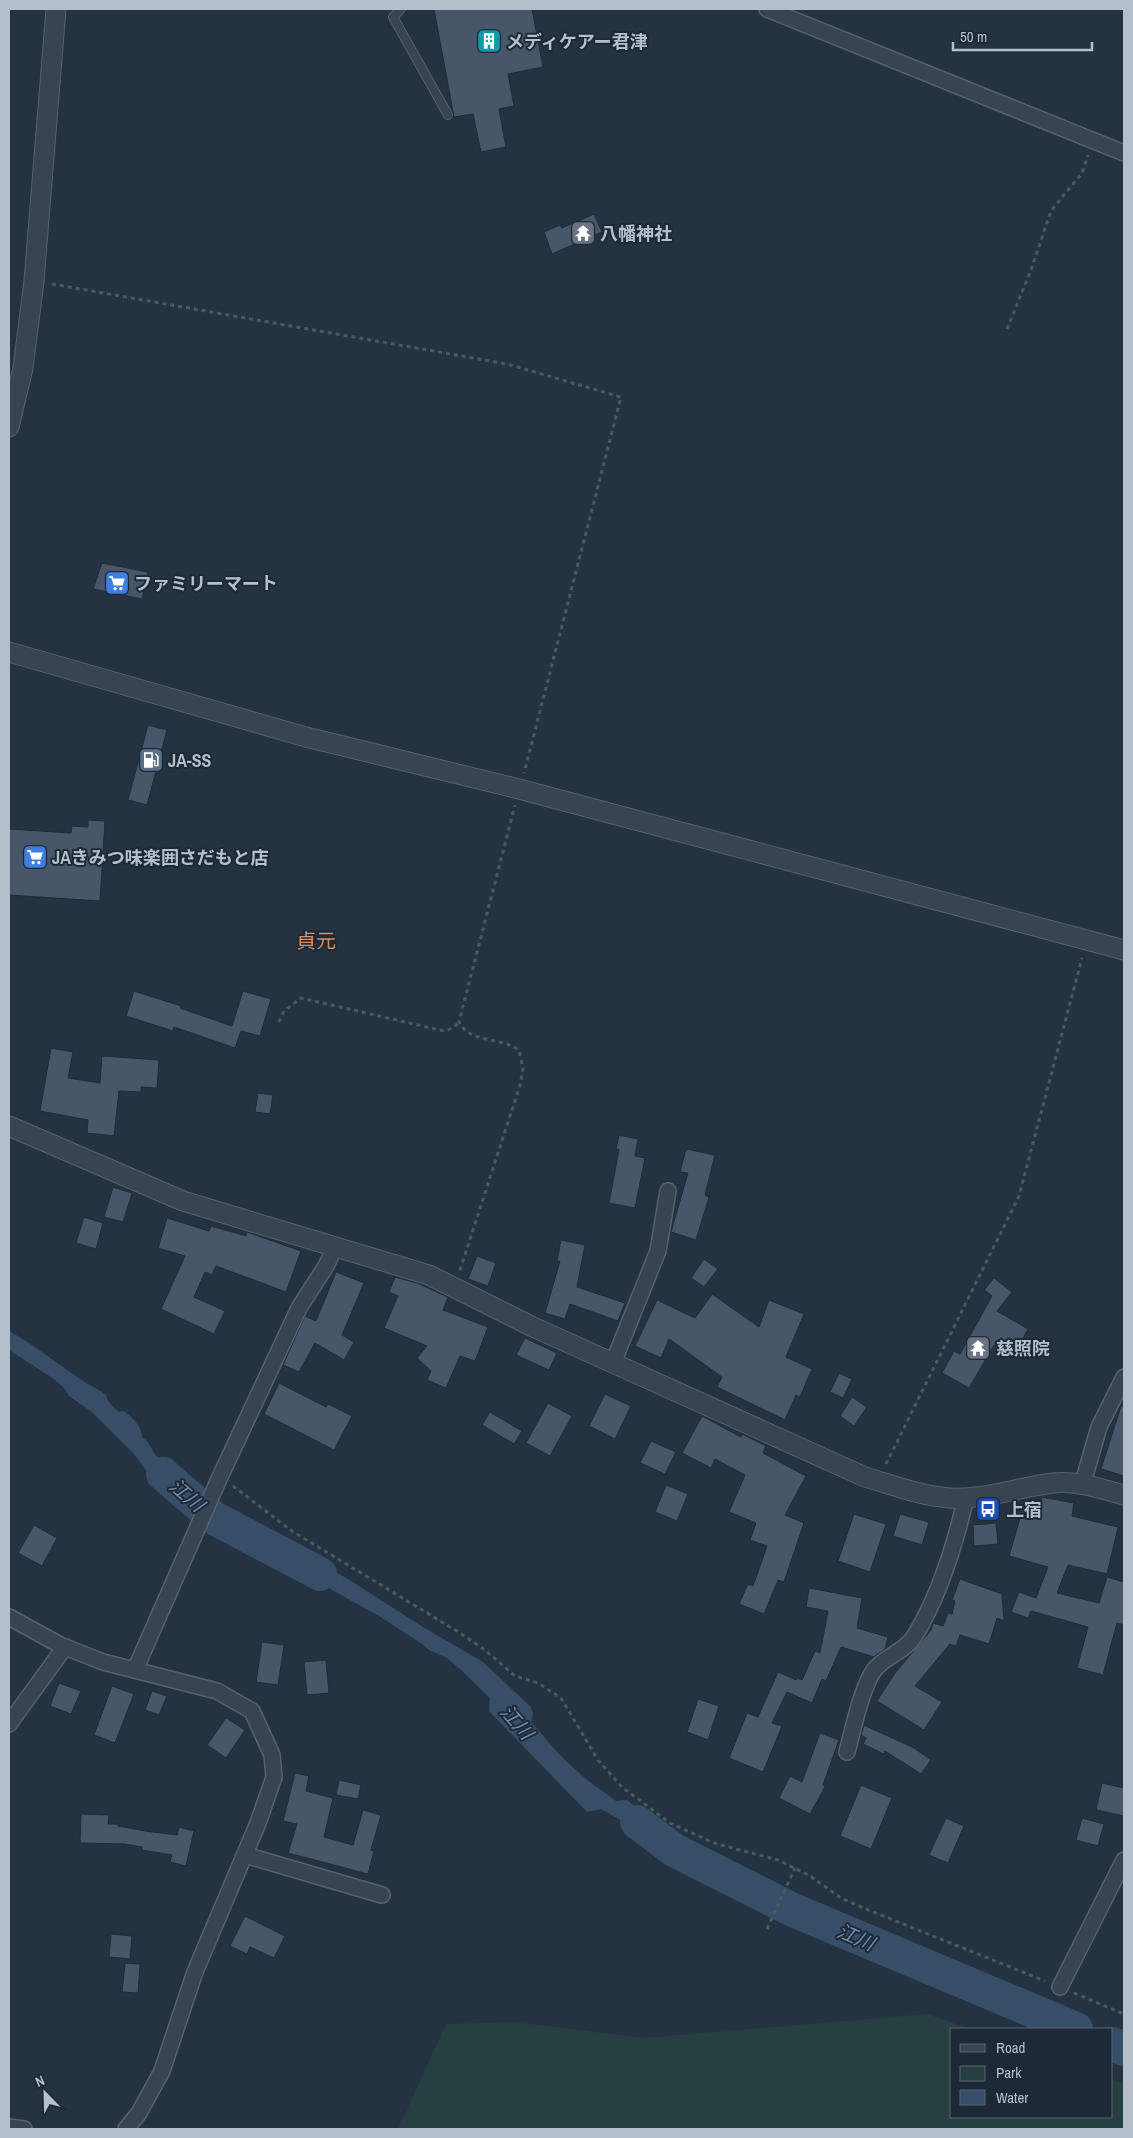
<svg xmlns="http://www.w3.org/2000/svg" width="1133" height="2138" font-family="'Archivo Narrow','Noto Sans JP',sans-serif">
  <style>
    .green { fill: #264042 }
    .water { fill: #374e69 }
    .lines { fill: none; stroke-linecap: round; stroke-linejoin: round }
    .river { stroke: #374e69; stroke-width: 34 }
    .building { fill: #475668; stroke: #1f2b38 }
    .service-casing { stroke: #56626e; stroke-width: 10 }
    .minor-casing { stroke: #56626e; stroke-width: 18 }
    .tertiary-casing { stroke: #56626e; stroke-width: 21 }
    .path { stroke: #445d5f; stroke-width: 3; stroke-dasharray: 4 4; stroke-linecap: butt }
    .service { stroke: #384451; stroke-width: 8 }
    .minor { stroke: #384451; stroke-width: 15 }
    .tertiary { stroke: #384451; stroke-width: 19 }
    .labels { text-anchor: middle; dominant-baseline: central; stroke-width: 4; stroke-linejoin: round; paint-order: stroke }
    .poi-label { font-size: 18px; font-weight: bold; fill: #b5bfcb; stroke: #1d2936; text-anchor: start }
    .water-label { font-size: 19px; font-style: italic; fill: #7391b0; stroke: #1d2936 }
    .quarter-label { font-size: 20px; fill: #dc8f5f; stroke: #1d2936 }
  </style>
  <rect width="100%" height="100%" fill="#243241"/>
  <polygon class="green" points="927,2014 971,2029 952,2029 952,2117 1112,2117 1112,2079 1124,2084 1124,2129 398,2129 446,2024 514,2022 643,2038"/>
  <g class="water">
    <path d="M9,1331C36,1346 60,1366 86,1383C93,1387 100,1390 106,1395C108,1403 112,1406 119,1412L124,1411C133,1418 141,1425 142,1437C155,1446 151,1460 168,1460L188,1486L194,1490L204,1492L193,1518L159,1487L133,1453L92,1412L69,1396L63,1387L54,1379L9,1350Z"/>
    <polygon points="213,1510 231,1522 232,1527 222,1531 206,1523"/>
    <path d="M289,1546L348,1579L423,1627L483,1662L530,1706L533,1713L531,1722C546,1738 559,1756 576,1770C588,1782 603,1791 616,1801L627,1800L669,1833L666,1839L674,1850L601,1809L587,1812L489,1711L490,1698L460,1669L447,1658L429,1650L422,1644L379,1616L332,1590L319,1579L282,1557L281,1552Z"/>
  </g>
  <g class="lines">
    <g class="river">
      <polyline points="163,1474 214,1518 320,1574"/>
      <polyline points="637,1822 674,1850 793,1910 1076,2029"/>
      <polyline points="1112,2044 1124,2049"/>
    </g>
  </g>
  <g class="building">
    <polygon points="434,9 532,9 543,67 508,74 514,106 499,109 506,147 481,152 473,114 454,117"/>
    <polygon points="594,214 602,232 552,254 544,232 560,225 562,228"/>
    <polygon points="102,563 148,572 142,599 93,589"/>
    <polygon points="148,725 167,730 147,805 128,800"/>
    <polygon points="88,820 105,821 100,901 9,895 9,829 71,833 72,826 88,827"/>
    <polygon points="134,991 181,1006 180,1008 232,1026 243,991 271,999 260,1036 241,1031 235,1048 174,1027 173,1031 126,1016"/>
    <polygon points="51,1048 73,1052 68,1078 100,1083 102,1056 159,1060 157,1088 141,1087 141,1092 119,1091 114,1136 87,1133 88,1120 40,1111"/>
    <polygon points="258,1093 273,1095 270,1114 255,1112"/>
    <polygon points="619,1135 638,1139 635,1156 645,1158 635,1208 609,1203 619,1149 616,1149"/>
    <polygon points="686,1149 715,1155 705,1195 709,1197 696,1240 671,1232 688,1173 680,1172"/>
    <polygon points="113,1187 132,1193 123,1222 104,1217"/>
    <polygon points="84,1217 103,1223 96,1249 76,1243"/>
    <polygon points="167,1218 209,1231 211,1226 246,1236 247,1232 301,1251 286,1292 216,1266 212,1275 205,1272 194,1297 225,1311 214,1334 161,1309 185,1256 158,1248"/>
    <polygon points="561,1240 585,1245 577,1287 625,1303 618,1321 570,1304 565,1319 545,1313 560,1261 557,1261"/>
    <polygon points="477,1256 496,1263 488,1286 468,1279"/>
    <polygon points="704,1259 718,1269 704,1287 691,1278"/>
    <polygon points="336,1272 364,1283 342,1335 354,1342 344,1360 315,1343 299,1372 283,1365 305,1316 316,1321"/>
    <polygon points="395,1277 417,1283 448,1297 443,1310 488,1327 475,1361 460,1356 446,1388 427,1380 431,1371 417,1358 427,1346 384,1328 398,1296 389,1292"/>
    <polygon points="994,1278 1012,1292 997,1311 1028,1329 1013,1356 994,1345 969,1388 942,1373 954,1351 960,1354 992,1296 984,1290"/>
    <polygon points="712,1294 759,1327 769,1300 804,1314 786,1357 812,1369 800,1397 796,1395 785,1420 717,1387 722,1377 669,1339 661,1358 635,1346 657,1300 695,1318"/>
    <polygon points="525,1338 557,1353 549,1370 516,1355"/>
    <polygon points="839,1373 852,1379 843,1398 830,1392"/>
    <polygon points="279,1383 326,1407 328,1404 352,1416 334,1450 264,1414"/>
    <polygon points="605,1394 631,1406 615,1439 589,1426"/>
    <polygon points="852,1397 867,1407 854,1426 840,1416"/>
    <polygon points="548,1403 572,1416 550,1456 526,1443"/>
    <polygon points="1121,1406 1124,1406 1124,1476 1101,1469"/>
    <polygon points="490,1412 522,1431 514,1444 482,1425"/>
    <polygon points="702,1416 741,1437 742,1434 766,1446 763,1453 806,1476 785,1515 804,1523 784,1582 778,1580 764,1614 739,1604 748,1584 753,1586 767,1546 750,1540 756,1523 729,1512 745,1475 715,1459 711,1468 682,1453"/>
    <polygon points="651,1441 676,1452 665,1474 640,1463"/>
    <polygon points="666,1485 688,1494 677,1521 655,1512"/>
    <polygon points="1042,1497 1074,1503 1072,1516 1118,1527 1107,1574 1068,1565 1057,1593 1099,1603 1107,1577 1124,1582 1124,1625 1117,1623 1103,1675 1077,1668 1088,1627 1031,1611 1028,1618 1011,1612 1019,1592 1036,1598 1048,1567 1009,1556 1025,1501 1040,1505"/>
    <polygon points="854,1514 886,1524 870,1572 838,1561"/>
    <polygon points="900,1514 929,1522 922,1545 893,1536"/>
    <polygon points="996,1523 998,1544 974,1546 973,1525"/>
    <polygon points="34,1525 57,1538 42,1566 18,1553"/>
    <polygon points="960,1579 1002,1594 1004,1621 997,1618 989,1644 960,1635 956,1646 950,1644 915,1686 942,1702 924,1730 877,1701 895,1673 931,1630 933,1623 943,1626 948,1613 952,1614 955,1601 952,1600"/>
    <polygon points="809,1588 862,1598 857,1628 888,1637 885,1649 874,1657 841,1647 826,1681 822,1679 812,1703 787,1692 772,1723 782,1726 763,1772 729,1758 747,1713 758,1717 778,1672 796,1680 797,1678 802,1680 815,1651 820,1653 828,1611 806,1607"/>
    <polygon points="262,1642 284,1645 278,1685 256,1682"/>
    <polygon points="326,1660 329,1693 307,1695 304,1662"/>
    <polygon points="59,1683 81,1691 71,1714 50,1706"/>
    <polygon points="112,1686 134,1694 115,1743 94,1735"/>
    <polygon points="152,1691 167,1696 159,1715 145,1710"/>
    <polygon points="698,1699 719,1706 708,1740 687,1732"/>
    <polygon points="226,1718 245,1730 226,1758 207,1745"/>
    <polygon points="864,1725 914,1748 931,1760 921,1774 885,1751 884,1754 863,1744 866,1738 861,1735"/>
    <polygon points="820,1733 839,1740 823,1785 825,1787 810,1814 779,1798 790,1776 802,1782"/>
    <polygon points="295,1773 309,1776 306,1791 333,1798 324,1837 353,1845 363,1810 381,1815 371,1850 374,1851 368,1874 288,1853 297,1824 283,1821"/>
    <polygon points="339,1780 361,1785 358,1799 336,1795"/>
    <polygon points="1102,1783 1124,1788 1124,1816 1096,1810"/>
    <polygon points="861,1785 892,1798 871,1849 840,1836"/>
    <polygon points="81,1814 109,1815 108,1824 118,1824 118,1826 145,1831 177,1835 179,1827 194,1831 186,1866 170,1862 172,1855 142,1850 142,1847 125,1844 80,1843"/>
    <polygon points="946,1818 964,1826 948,1863 929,1855"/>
    <polygon points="1082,1818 1104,1824 1098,1846 1076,1840"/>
    <polygon points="245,1916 285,1936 274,1958 250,1947 247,1954 230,1946"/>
    <polygon points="111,1934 132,1936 130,1959 109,1957"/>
    <polygon points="125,1963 140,1964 138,1993 122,1992"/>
  </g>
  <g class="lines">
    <defs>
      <polyline id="service" points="401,9 393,17 448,115"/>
      <g id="minor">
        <polyline points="767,9 1124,153"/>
        <polyline points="613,1363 658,1251 668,1191"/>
        <polyline points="1082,1486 1099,1427 1124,1377"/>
        <polyline points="9,1617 60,1645 103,1662 217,1691 252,1711 272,1755 274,1777 258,1823 195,1972 162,2071 139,2113 126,2129"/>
        <polyline points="135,1670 219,1479 299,1308 326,1266 335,1247"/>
        <polyline points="9,1724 65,1647"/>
        <path d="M847,1752C853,1730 862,1685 875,1669C886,1656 905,1651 914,1637C940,1595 955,1545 966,1497"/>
        <polyline points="245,1855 382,1895"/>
        <polyline points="1060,1987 1124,1860"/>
        <polyline points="9,2127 24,2129"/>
      </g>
      <g id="tertiary">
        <polyline points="9,427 23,368 34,281 56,9"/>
        <polyline points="9,652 306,737 519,789 1124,950"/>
        <path d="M9,1126L183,1201L429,1275L531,1326L865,1477C893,1485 921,1496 950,1498C985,1500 1019,1487 1053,1483C1076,1480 1102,1489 1124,1495"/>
      </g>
    </defs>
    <use href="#service" class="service-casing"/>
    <use href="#minor" class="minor-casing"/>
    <use href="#tertiary" class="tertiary-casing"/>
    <g class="path">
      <polyline points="52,284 507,364 621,397 524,773"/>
      <polyline points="1007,329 1031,270 1051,211 1082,173 1088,155"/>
      <polyline points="279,1022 284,1011 301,998 444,1031 453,1028 459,1022"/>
      <path d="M460,1270L520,1085L523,1069L519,1050C501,1037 469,1043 459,1022L515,805"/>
      <polyline points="886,1464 1019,1196 1082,958"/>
      <polyline points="233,1486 292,1531 460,1633 485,1650 515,1676 538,1683 561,1698 598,1760 622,1787 670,1823 714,1843 778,1860 810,1876 841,1898 861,1907 1045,1981"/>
      <polyline points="767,1929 795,1868"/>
      <polyline points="1074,1993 1124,2014"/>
    </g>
    <use href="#service" class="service"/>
    <use href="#minor" class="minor"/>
    <use href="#tertiary" class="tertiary"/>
  </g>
  <defs>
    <symbol id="building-square" viewBox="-11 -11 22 22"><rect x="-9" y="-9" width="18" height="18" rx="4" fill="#0f9aa8" stroke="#1d2936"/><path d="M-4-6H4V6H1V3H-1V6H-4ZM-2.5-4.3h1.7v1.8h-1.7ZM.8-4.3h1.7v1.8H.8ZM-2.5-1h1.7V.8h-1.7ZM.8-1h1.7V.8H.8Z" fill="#fff"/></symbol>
    <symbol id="temple-square" viewBox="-11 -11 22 22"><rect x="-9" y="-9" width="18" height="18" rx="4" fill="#6b7280" stroke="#1d2936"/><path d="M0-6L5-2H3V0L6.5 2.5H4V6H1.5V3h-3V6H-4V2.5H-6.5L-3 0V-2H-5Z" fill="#fff"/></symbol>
    <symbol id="supermarket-square" viewBox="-11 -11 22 22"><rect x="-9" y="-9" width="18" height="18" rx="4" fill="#3f7fe0" stroke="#1d2936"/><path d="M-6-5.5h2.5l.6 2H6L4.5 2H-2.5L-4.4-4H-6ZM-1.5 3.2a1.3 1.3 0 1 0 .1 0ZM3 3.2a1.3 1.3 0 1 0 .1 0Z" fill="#fff"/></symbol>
    <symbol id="fuel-square" viewBox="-11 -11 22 22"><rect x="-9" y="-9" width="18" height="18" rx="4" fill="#5c6f8a" stroke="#1d2936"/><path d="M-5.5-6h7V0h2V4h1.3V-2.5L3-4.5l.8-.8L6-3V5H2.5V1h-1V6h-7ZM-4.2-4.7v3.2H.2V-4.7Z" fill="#fff"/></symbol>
    <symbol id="bus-square" viewBox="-11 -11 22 22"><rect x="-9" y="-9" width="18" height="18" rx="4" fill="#1a4fb4" stroke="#1d2936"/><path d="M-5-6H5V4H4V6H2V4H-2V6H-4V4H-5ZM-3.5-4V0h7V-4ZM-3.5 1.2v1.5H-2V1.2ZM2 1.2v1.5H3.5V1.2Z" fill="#fff"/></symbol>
  </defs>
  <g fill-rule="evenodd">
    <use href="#building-square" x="475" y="27" width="28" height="28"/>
    <use href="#temple-square" x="569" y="219" width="28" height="28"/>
    <use href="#supermarket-square" x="103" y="569" width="28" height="28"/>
    <use href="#fuel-square" x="137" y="746" width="28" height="28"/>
    <use href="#supermarket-square" x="21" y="843" width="28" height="28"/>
    <use href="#temple-square" x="964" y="1334" width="28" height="28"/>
    <use href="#bus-square" x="974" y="1495" width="28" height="28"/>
  </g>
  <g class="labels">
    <g class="poi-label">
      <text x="506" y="41">メディケアー君津</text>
      <text x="600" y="233">八幡神社</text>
      <text x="134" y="583">ファミリーマート</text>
      <text x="168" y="760">JA-SS</text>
      <text x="52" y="857">JAきみつ味楽囲さだもと店</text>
      <text x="996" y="1348">慈照院</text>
      <text x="1006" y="1509">上宿</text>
    </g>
    <g class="water-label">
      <text transform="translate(187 1495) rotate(41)">江川</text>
      <text transform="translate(517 1722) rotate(49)">江川</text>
      <text transform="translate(856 1937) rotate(23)">江川</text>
    </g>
    <g class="quarter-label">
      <text x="316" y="940">貞元</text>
    </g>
  </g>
  <rect width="1133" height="2138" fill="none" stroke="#b5bfcb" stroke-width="20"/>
  <rect x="950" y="2028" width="162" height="90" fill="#1d2936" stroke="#5a6572"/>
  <rect x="960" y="2044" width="25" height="8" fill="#384451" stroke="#5a6572"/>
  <text x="996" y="2053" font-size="15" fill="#b5bfcb">Road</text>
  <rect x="960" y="2066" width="25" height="15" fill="#264042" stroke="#5a6572"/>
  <text x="996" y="2078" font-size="15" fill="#b5bfcb">Park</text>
  <rect x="960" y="2090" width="25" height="15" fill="#374e69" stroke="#5a6572"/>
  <text x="996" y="2103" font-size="15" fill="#b5bfcb">Water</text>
  <g transform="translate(45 2093) rotate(337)" stroke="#1d2936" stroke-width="4" paint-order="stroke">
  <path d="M0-4L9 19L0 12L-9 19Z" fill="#b5bfcb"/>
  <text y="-8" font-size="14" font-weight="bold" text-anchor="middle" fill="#b5bfcb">N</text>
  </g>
  <path d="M953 42v8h139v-8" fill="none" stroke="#b5bfcb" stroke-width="2.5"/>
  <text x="960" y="42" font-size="15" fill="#b5bfcb" stroke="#1d2936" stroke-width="4" paint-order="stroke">50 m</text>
</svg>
